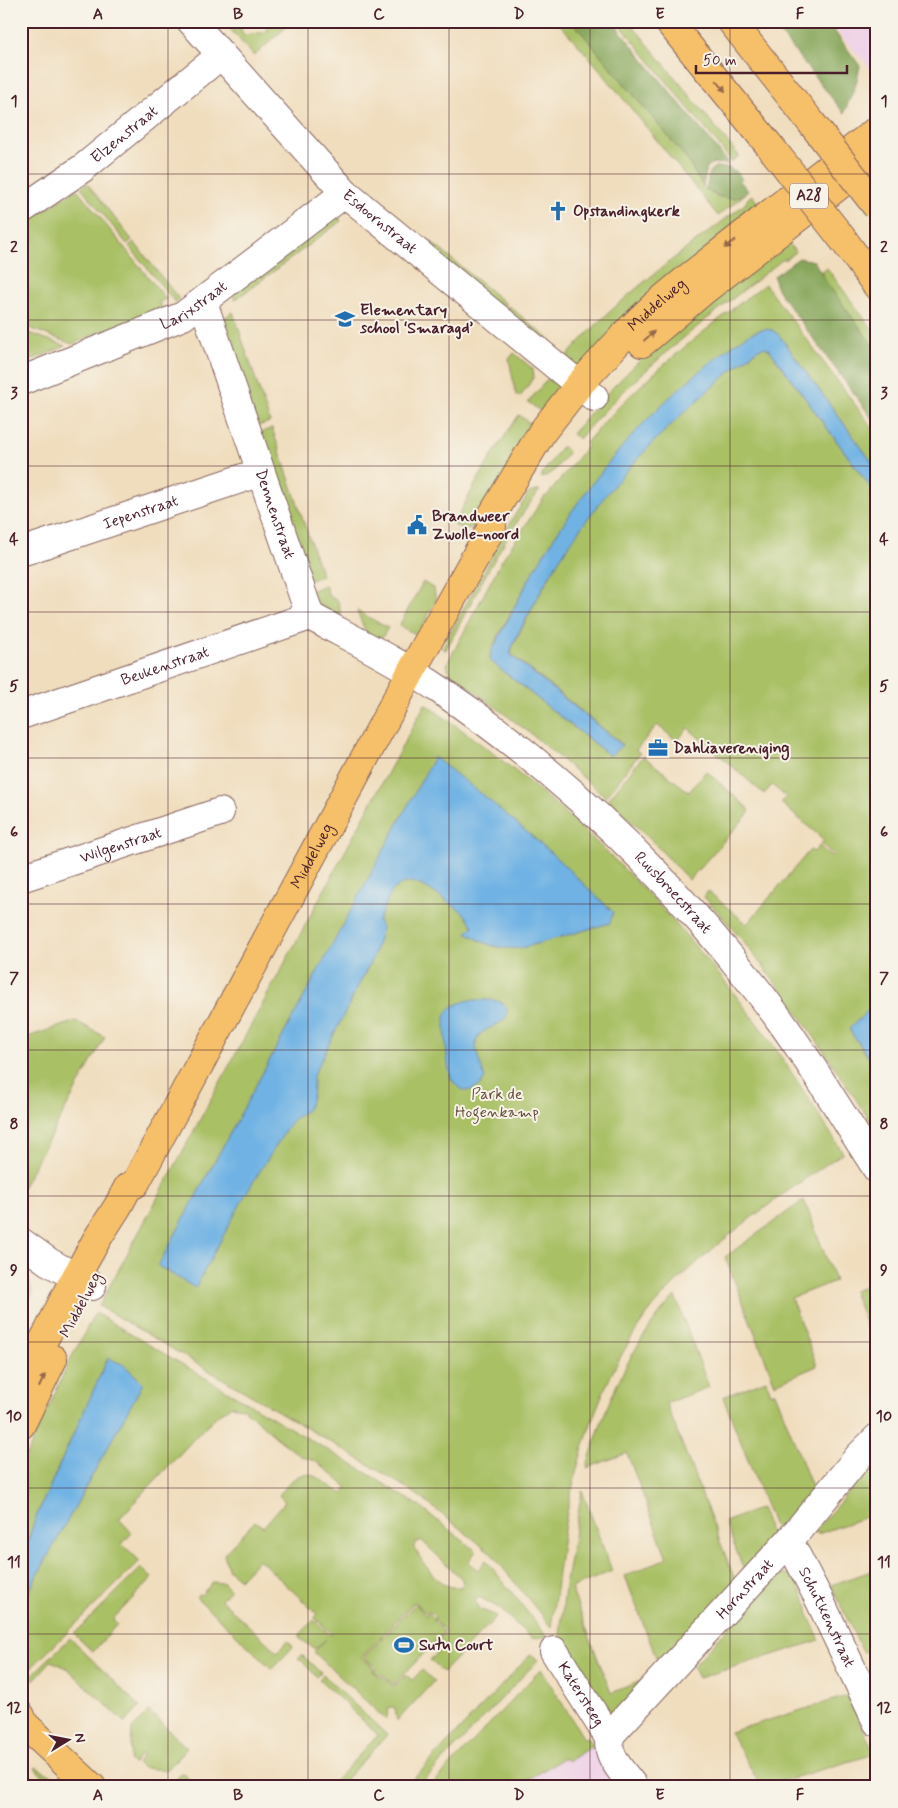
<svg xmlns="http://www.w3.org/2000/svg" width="898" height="1808" font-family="Mynerve,sans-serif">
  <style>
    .built { fill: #eed0e7 }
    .green { fill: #a9c065; stroke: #7a7048; fill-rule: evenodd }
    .forest { fill: #86a65a; stroke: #686242 }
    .water { fill: #70b2e4; stroke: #5d6888 }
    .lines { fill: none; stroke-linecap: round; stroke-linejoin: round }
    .minor-casing { stroke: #84625e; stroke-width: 30 }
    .major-casing { stroke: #84625e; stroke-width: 30 }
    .highway-casing { stroke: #84625e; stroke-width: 30 }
    .minor { stroke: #fff; stroke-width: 28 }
    .major { stroke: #f6c06b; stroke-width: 28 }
    .highway { stroke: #f6c06b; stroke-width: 28 }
    .highway-bridge-casing { stroke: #84625e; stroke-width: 30; stroke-linecap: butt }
    .highway-bridge { stroke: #f6c06b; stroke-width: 28 }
    .oneway { fill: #976748 }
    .grid { fill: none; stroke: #4a1f2b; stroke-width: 1; stroke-opacity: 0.55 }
    .labels { text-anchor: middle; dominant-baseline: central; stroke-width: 4; stroke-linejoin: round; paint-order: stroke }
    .shield { fill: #f7f3e8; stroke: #7e5f64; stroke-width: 1 }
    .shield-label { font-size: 15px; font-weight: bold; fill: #4a1f2b }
    .street-label { font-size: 16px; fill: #4a1f2b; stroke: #f7f3e8 }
    .poi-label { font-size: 16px; font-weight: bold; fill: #4a1f2b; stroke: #f7f3e8; text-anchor: start }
    .park-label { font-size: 16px; fill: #664f3c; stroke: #f7f3e8 }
    .neatline { fill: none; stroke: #4a1f2b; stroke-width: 2 }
    .grid-label { font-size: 16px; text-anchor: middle; font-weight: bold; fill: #4a1f2b }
  </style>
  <rect width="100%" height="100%" fill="#f7f3e8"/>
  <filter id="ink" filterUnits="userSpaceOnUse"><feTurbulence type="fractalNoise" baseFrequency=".02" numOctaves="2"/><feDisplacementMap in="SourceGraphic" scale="10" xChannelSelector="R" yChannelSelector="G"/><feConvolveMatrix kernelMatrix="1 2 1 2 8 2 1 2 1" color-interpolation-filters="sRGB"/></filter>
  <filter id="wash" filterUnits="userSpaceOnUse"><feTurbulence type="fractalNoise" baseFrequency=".0096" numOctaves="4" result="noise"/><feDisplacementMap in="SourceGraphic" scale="20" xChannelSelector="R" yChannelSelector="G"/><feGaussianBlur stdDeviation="1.12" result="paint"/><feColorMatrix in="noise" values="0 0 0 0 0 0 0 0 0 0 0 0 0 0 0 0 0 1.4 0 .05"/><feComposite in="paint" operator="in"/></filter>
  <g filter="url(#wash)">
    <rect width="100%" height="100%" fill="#f0ddbd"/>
    <g class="built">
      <polygon points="828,21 877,21 877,76"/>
      <polygon points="592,1746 612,1774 599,1787 516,1787 563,1759 568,1761"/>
    </g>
    <g class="green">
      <polygon points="223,21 239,21 243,35 267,32 267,21 293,21 254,56"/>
      <path d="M557,21H572L580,30L686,158C703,185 707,205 744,195L718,216L596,65Z"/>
      <polygon points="617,21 629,21 739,156 731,162 729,160 730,159"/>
      <polygon points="87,183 132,240 127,244 81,187"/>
      <polygon points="77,189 166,299 159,302 162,308 72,344 21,325 21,302 27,292 21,282 21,226"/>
      <path d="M752,195L760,206L582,366L576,367L563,361C614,299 682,253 745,204L748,198Z"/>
      <polygon points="335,212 341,221 235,300 232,289"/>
      <polygon points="430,241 506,304 501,310 425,247"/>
      <path d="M787,241L796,252L786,259L782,260C711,316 638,369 579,439L572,434L608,392L656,344Z"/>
      <polygon points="134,242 179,299 175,302 129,246"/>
      <polygon points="827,268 877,336 877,351 826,282 821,271"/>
      <path d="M765,284L877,434V469L779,335L772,330C752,327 735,344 720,356C635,421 566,508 517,602C508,620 495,638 490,657L493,663L610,756L622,744L511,654L513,645C534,605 554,564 581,526C631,458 693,401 758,349L764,347L769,349L877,496V1002L851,1028L850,1031L877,1069L876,1130C823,1049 770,967 704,897L708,891L747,924L810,850L814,852L819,846L831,856L833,854L821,844L824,840L781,803L786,797L772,785L764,794L688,728L677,741L657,725L636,750L640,753L606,797L530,733L449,672L447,664L502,560L545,496L546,497L587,446L586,443C638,381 701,333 765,284Z"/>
      <polygon points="509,306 550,340 545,347 504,313"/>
      <polygon points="233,312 270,422 255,427 219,322"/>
      <polygon points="21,330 66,346 21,364"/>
      <polygon points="514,353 533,369 534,377 520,397 516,395 509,359"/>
      <polygon points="551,375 557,382 559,389 544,414 528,402"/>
      <path d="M519,415L535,427L478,523C470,531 463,529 454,525C473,486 494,451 519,415Z"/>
      <polygon points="272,428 322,576 307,581 257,434"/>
      <polygon points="562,446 567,450 568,453 553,472 542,478 541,476"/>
      <path d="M540,490C502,538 475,596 446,650L442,648L513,518L529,493Z"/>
      <polygon points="423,582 434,589 436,601 418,635 399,626"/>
      <polygon points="325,585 329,596 338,601 341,614 338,617 320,607 310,591"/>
      <polygon points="357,611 388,628 380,641 366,633"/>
      <path d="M425,704C549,788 660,895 750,1014C784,1058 813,1106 843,1153C794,1186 745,1220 701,1259C681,1277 662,1295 646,1316C610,1366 587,1426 573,1485C561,1532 558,1580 551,1627L490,1552L416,1494L378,1470L99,1306Z"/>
      <polygon points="643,756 689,792 706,771 749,809 749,813 689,880 652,841 608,800"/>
      <polygon points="76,1021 105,1037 21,1190 21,1039"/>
      <polygon points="804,1200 835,1281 791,1298 817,1366 775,1384 725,1257"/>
      <polygon points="21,1272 27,1275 33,1294 21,1315"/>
      <polygon points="877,1283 877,1353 853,1291"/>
      <path d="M675,1296L709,1387L666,1403L737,1585L660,1668L625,1576L667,1558L627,1453L587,1468C604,1406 631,1343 675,1296Z"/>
      <path d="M95,1313L370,1475L419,1506L476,1551L468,1562L478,1570L486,1560L547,1637C541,1636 537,1639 531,1638L499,1608L479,1597L475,1601L479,1609L497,1616L443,1672L430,1660L440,1650L434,1644L446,1632L434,1620L436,1618L429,1611L426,1613L414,1602L362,1657L374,1668L373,1671L380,1678L382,1676L394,1687L406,1675L412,1680L422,1670L434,1681L397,1721L395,1708L392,1707L389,1708L386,1720L314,1652L326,1639L315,1649L299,1638L301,1636L299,1635L314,1620L330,1635L332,1634L314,1617L317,1614L259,1559L240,1579L228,1569L224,1554L255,1521L263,1527L285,1502L279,1495C284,1490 289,1482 295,1478C312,1466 327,1487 342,1493L345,1491L347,1487L316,1461L302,1457L277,1438L243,1408L231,1406L219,1414L205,1427L119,1519L132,1533L122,1544L140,1561L24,1675L21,1671V1605L143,1383L79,1422L36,1517L21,1560V1467L69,1362ZM421,1540L462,1579L463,1583L462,1586C442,1594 423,1563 415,1549V1543Z"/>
      <polygon points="766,1380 771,1394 775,1392 815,1495 779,1539 723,1397"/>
      <polygon points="877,1459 877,1513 818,1534 814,1532"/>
      <polygon points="582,1491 612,1571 571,1588 611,1693 651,1677 613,1719 560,1635 565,1587"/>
      <polygon points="761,1508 774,1542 746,1575 725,1522"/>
      <polygon points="141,1568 152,1578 113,1619 117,1624 93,1652 74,1634"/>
      <polygon points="877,1569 877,1648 863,1652 831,1585"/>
      <polygon points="776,1575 793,1575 808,1606 808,1615 820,1640 699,1678 693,1666"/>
      <polygon points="213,1582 224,1583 230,1590 221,1600 277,1652 288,1641 293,1647 272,1669 196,1597 199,1594 201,1595"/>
      <polygon points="415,1604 426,1615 429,1613 434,1618 433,1621 444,1632 394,1685 382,1674 380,1676 374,1671 376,1668 364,1657"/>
      <polygon points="70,1638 140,1707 125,1723 67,1668 51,1661 34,1680 31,1676"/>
      <polygon points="531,1654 538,1660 418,1787 406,1787"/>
      <polygon points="302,1655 321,1673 317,1677 301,1660 300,1661 298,1659"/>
      <polygon points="541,1669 584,1739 588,1738 592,1746 568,1761 566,1759 562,1759 516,1787 430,1787"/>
      <polygon points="323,1675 387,1735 346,1779 354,1787 330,1786 378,1735 319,1679"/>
      <polygon points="847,1696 875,1754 761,1787 730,1732"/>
      <polygon points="149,1711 187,1748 167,1770 143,1768 137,1763 144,1754 142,1753 133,1764 130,1761 132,1729"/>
      <polygon points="36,1767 56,1778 68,1787 58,1787 35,1769"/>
      <polygon points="21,1771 32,1777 45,1787 21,1787"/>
      <polygon points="182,1773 197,1787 189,1787 184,1782 180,1787 169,1787"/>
    </g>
    <g class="forest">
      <polygon points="572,21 612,21 727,161 726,162 728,164 713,163 707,167 703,186 686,158"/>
      <polygon points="770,21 827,21 860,66 856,84 844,113"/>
      <path d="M715,167L730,168L733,171L735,170L742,179L740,181L748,191C734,203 720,198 706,190L710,171Z"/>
      <polygon points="799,258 814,261 826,282 877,351 877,425 779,292 775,284 774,276"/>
    </g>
    <g class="water">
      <path d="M766,329L772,330L779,335L877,469V496L769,349L764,347L758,349C670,419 589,499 536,600C528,617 516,634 511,651V655L622,745L610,756L493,663L490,660L491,652C510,617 526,582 547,549C591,478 648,410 715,359C730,348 747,331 766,329Z"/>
      <path d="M434,757L483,795L548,850L613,912L610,923L526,947C502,951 488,946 467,933L473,926L463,912L427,888L413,882L401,884L392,891L378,921L382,928L374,955L313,1076C313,1088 314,1103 304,1112C300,1116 294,1117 291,1122L248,1190L195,1288L158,1266Z"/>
      <path d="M470,1000H493L501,1002L506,1006C514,1029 477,1023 476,1044C476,1055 482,1068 485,1078L480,1086L468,1091C461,1090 456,1086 452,1080C446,1067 445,1032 445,1017C448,1006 459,1003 470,1000Z"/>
      <polygon points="877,1002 877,1069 850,1031 850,1028"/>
      <polygon points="108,1358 124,1365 143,1383 21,1605 21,1560 36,1517"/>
    </g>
  </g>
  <g filter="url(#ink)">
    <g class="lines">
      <defs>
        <g id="minor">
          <path id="s1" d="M191,21L345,193L594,397"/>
          <path id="s2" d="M21,210L83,168L221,55"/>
          <path id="s3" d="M203,302L310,616C354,640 399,662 440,690C561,772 668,876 758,991C802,1047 838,1109 877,1169"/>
          <path id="s4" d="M21,381L183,316L345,193"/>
          <path id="s5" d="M21,552L261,472"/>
          <path id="s6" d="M21,715L310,616"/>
          <path id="s7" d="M21,878L220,812"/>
          <polyline points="21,1242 49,1262 92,1286"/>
          <path id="s8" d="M789,1541L820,1601L877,1722"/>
          <path id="s9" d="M554,1651L609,1738"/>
          <path id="s10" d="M634,1787C623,1772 603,1754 611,1734L789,1541L859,1456L877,1438"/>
        </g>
        <g id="major">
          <polyline points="642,343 702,292 877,156"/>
          <path id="s11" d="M21,1381L48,1332L67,1293L97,1239L118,1206L128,1187L135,1184L411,672L492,527L491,517L542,432L579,385L628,331L654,306L689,277L877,130"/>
          <polyline points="21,1425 53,1359"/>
          <polyline points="21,1716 24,1724 92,1787"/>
        </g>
        <g id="highway">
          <polyline points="668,21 773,150"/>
          <polyline points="731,21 810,121"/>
          <polyline points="845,242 877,286"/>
        </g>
      </defs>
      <use href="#minor" class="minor-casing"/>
      <use href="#major" class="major-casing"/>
      <use href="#highway" class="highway-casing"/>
      <use href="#minor" class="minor"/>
      <use href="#major" class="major"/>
      <use href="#highway" class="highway"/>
      <defs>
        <g id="highway-bridge">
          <polyline points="810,121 877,207"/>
          <polyline points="773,150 845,242"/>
        </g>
      </defs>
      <use href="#highway-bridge" class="highway-bridge-casing"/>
      <use href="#highway-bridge" class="highway-bridge"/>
    </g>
    <defs><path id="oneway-solid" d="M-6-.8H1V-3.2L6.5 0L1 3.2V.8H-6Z" transform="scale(1.25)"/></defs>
    <g class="oneway">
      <use href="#oneway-solid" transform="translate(721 86) rotate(51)"/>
      <use href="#oneway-solid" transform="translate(730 244) rotate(142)"/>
      <use href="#oneway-solid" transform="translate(649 336) rotate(-42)"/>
      <use href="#oneway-solid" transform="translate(42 1381) rotate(-65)"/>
    </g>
  </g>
  <path class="grid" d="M168,21V1787M308,21V1787M449,21V1787M590,21V1787M730,21V1787M21,174H877M21,320H877M21,466H877M21,612H877M21,758H877M21,904H877M21,1050H877M21,1196H877M21,1342H877M21,1488H877M21,1634H877"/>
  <defs>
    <symbol id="church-bare" viewBox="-9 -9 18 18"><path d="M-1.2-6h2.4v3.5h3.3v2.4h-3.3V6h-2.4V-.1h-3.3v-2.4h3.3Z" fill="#1f6fb2" stroke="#f7f3e8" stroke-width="2.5" paint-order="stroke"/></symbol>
    <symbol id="school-bare" viewBox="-9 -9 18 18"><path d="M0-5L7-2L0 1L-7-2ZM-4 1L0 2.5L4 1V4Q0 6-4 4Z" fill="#1f6fb2" stroke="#f7f3e8" stroke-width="2.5" paint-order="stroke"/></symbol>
    <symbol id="civic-bare" viewBox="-9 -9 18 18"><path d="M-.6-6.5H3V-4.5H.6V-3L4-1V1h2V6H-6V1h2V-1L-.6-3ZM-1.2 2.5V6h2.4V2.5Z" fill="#1f6fb2" stroke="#f7f3e8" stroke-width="2.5" paint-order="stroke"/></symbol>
    <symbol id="office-bare" viewBox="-9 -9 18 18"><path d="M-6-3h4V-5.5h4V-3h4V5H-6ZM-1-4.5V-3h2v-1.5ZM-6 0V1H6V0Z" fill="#1f6fb2" stroke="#f7f3e8" stroke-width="2.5" paint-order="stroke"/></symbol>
    <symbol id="stadium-bare" viewBox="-9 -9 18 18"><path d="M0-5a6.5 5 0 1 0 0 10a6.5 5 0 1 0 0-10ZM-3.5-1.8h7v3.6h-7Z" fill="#1f6fb2" stroke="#f7f3e8" stroke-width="2.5" paint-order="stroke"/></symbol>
  </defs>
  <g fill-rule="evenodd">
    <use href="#church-bare" x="544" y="197" width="28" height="28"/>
    <use href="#school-bare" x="331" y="305" width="28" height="28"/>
    <use href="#civic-bare" x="403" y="511" width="28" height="28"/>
    <use href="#office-bare" x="644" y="734" width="28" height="28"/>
    <use href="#stadium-bare" x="390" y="1631" width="28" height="28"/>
  </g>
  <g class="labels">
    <rect class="shield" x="790" y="183.5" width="38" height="25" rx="4"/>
    <g class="shield-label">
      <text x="809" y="196">A28</text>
    </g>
    <g class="street-label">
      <text stroke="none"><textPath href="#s2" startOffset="128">Elzenstraat</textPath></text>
      <text stroke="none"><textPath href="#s1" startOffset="276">Esdoornstraat</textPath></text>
      <text stroke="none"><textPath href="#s4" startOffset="189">Larixstraat</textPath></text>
      <text stroke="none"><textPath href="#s11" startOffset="1258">Middelweg</textPath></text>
      <text stroke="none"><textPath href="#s5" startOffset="126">Iepenstraat</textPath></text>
      <text stroke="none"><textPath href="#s3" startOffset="224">Dennenstraat</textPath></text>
      <text stroke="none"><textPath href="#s6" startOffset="152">Beukenstraat</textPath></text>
      <text stroke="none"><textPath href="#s7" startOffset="105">Wilgenstraat</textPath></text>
      <text stroke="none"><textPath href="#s11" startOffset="602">Middelweg</textPath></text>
      <text stroke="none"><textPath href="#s3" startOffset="791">Ruusbroecstraat</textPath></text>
      <text transform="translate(81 1305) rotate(-62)">Middelweg</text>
      <text stroke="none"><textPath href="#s10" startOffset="258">Hornstraat</textPath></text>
      <text stroke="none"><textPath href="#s8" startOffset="85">Schutkenstraat</textPath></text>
      <text stroke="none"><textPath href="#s9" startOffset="51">Katersteeg</textPath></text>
    </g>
    <g class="poi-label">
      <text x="573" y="211">Opstandingkerk</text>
      <text x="360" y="310">Elementary<tspan x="360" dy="18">school ‘Smaragd’</tspan></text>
      <text x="432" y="516">Brandweer<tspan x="432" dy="18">Zwolle-noord</tspan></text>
      <text x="673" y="748">Dahliavereniging</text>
      <text x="419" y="1645">Sutu Court</text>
    </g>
    <g class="park-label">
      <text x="497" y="1094">Park de<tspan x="497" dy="18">Hogenkamp</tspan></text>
    </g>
  </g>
  <rect width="898" height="1808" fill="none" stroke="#f7f3e8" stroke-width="55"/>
  <g transform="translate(68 1740) rotate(80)" stroke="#f7f3e8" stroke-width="4" paint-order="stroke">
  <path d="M0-4L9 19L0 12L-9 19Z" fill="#4a1f2b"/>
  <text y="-8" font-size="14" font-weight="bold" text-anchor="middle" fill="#4a1f2b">N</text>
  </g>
  <path d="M696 65v8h151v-8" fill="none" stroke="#4a1f2b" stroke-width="2.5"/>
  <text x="703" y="65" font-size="15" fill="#4a1f2b" stroke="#f7f3e8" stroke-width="4" paint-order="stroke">50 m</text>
  <rect x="28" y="28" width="842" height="1752" class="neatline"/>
  <g class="grid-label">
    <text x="98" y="19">A</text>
    <text x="238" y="19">B</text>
    <text x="379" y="19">C</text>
    <text x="519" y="19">D</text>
    <text x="660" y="19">E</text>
    <text x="800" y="19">F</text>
    <text x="14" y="106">1</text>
    <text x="884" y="106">1</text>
    <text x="14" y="252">2</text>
    <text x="884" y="252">2</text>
    <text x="14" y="398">3</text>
    <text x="884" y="398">3</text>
    <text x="14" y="544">4</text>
    <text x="884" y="544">4</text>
    <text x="14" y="691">5</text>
    <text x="884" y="691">5</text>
    <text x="14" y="837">6</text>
    <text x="884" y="837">6</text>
    <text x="14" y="983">7</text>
    <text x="884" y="983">7</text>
    <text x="14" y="1129">8</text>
    <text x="884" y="1129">8</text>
    <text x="14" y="1275">9</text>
    <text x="884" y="1275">9</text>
    <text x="14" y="1421">10</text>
    <text x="884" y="1421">10</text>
    <text x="14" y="1567">11</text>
    <text x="884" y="1567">11</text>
    <text x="14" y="1713">12</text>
    <text x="884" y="1713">12</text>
    <text x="98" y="1800">A</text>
    <text x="238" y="1800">B</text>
    <text x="379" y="1800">C</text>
    <text x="519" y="1800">D</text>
    <text x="660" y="1800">E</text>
    <text x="800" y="1800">F</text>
  </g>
</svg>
